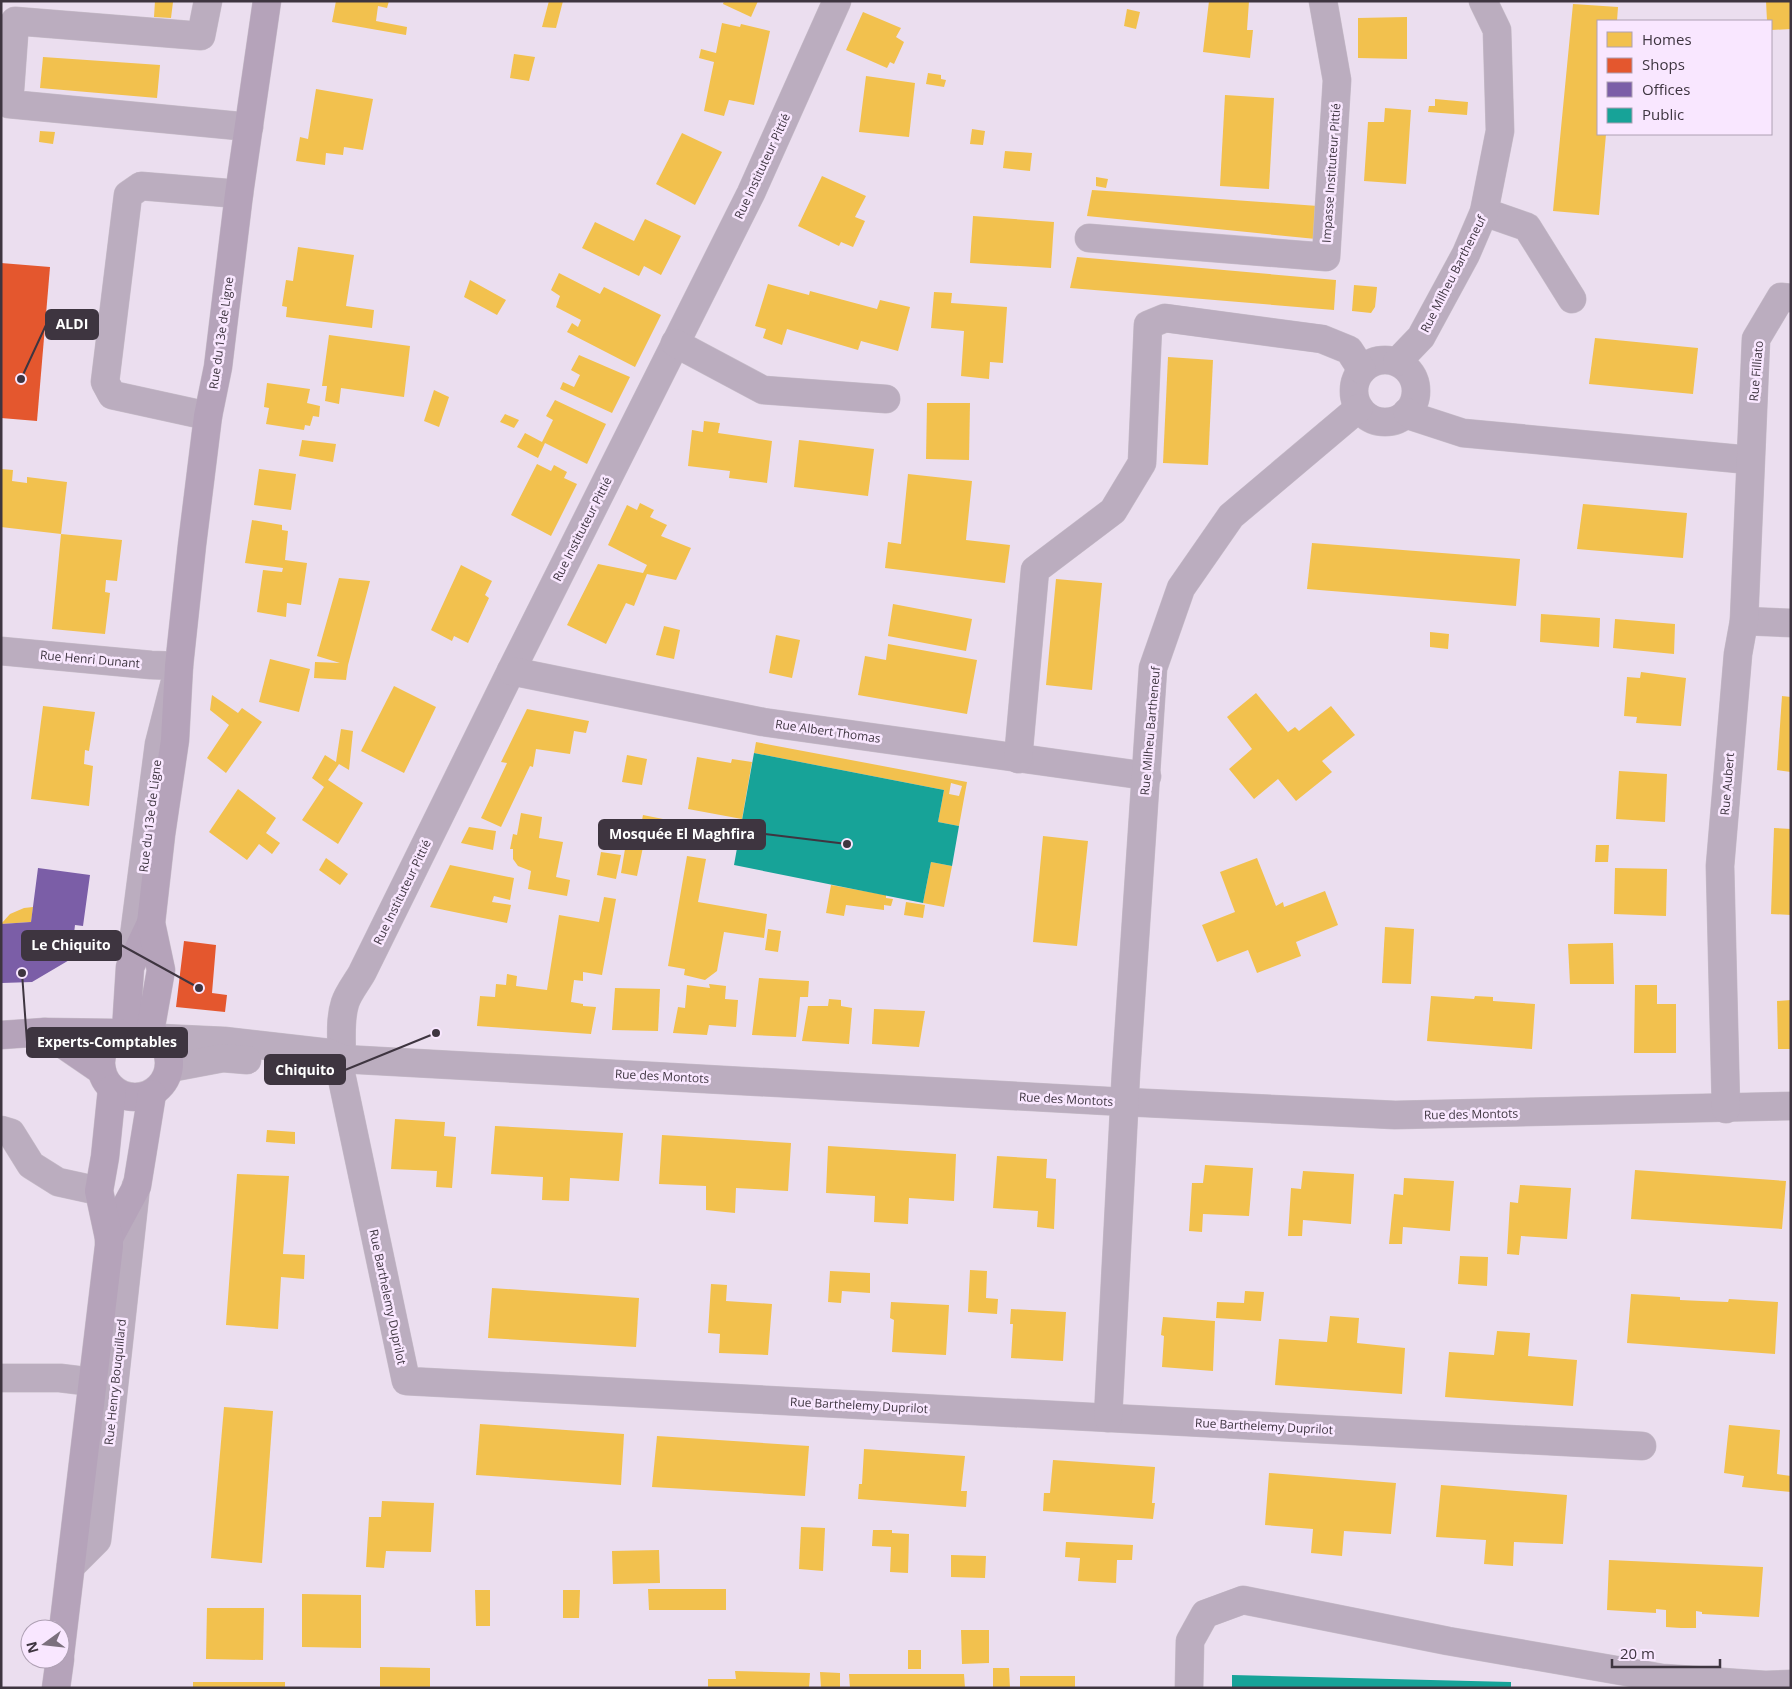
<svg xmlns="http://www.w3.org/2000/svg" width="1792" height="1689" font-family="'Open Sans',sans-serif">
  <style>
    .homes { fill: #f2c14e; fill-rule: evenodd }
    .shops { fill: #e4572e }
    .offices { fill: #7b5ea7 }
    .public { fill: #17a398 }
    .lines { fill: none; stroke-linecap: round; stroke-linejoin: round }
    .minor-casing { stroke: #c8beca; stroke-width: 29 }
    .major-casing { stroke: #c8beca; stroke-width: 29 }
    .minor { stroke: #bbadbf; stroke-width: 28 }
    .major { stroke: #b5a3ba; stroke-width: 28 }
    .labels { text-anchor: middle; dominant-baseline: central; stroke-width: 5; stroke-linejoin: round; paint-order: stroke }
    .street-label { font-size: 12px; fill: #3e3540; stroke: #f9e7ff }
    .leader { fill: none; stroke: #3e3540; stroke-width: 2 }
    .callout-dot { fill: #3e3540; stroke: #f9e7ff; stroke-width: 2 }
    .callout { fill: #3e3540; stroke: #3e3540; stroke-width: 2 }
    .callout-label { font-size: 14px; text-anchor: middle; font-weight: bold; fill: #fff }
  </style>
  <rect width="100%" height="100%" fill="#ebdeef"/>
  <g class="homes">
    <polygon points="155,1 173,2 171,18 154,17"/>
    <polygon points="336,1 389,1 387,8 378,6 376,21 407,27 406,35 332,22"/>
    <polygon points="549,1 563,1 556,28 542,27"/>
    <polygon points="724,1 758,1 751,17 723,4"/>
    <polygon points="1209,1 1249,1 1247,30 1253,30 1250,58 1203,52"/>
    <polygon points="1766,1 1791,1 1791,29 1771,30 1771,21 1767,21"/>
    <polygon points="1573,4 1618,7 1617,21 1598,21 1598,134 1606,134 1599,215 1553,211"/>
    <polygon points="1127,9 1140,12 1136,29 1124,26"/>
    <polygon points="863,12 901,28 896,37 904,42 894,64 890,62 887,68 846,50"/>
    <polygon points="1407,17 1407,59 1358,58 1358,18"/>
    <polygon points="722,23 740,27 741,24 770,31 754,105 729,100 724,116 704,111 714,62 699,58 701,49 716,53"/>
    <polygon points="514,54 535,57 529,81 510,78"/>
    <polygon points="43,57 160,65 157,98 40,88"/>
    <polygon points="928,73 941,75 941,79 946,80 944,87 926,84"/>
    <polygon points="866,76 915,83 909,137 859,132"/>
    <polygon points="316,89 373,99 363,150 344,147 343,155 326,153 325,165 296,161 300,137 308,139"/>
    <polygon points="1225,95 1274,98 1269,189 1220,186"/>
    <polygon points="1435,99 1468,102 1467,115 1428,112 1429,106 1435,106"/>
    <polygon points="1385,108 1411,110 1406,184 1364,181 1368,122 1384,122"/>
    <polygon points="972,129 985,131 983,145 970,144"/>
    <polygon points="40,131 55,132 53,144 39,142"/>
    <polygon points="682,133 722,152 695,205 656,184"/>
    <polygon points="1005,151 1032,153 1030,171 1003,168"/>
    <polygon points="822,176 866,196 855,217 865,221 853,247 841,242 839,246 798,226"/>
    <polygon points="1096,177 1108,179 1106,188 1096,186"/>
    <polygon points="1092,190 1318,206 1316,239 1087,216"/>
    <polygon points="973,216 1054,222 1051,268 970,263"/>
    <polygon points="645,219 681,236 661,275 644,266 639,276 582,248 595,222 634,241"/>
    <polygon points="298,247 354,255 346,306 374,310 372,328 286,317 287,307 282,306 286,280 293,281"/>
    <polygon points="1077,257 1336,280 1334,310 1070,288"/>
    <polygon points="559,273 600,294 604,287 661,315 635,367 567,332 572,323 578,327 581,320 556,307 560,296 551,290"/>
    <polygon points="470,280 506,300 497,315 464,297"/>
    <polygon points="768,284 809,295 810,291 877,309 880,300 910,307 898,351 861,341 858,350 787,329 782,345 763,338 766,329 755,326"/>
    <polygon points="1354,285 1377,287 1375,307 1371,313 1352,311"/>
    <polygon points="934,292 952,293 951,303 1007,307 1003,363 990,362 989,379 961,376 964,331 931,328"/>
    <polygon points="329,335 410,346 404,397 341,388 339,404 325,401 327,386 322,386"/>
    <polygon points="1595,338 1698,348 1693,394 1589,384"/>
    <polygon points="579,355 630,377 612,413 560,389 563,382 574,387 580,375 571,370"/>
    <polygon points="1168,357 1213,360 1208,465 1163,463"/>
    <polygon points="267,383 310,389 307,403 320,406 319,417 313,416 310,426 305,425 304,430 266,424 269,408 264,407"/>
    <polygon points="434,390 449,397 439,427 424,421"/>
    <polygon points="555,400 606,424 587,464 545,443 538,458 517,447 525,433 542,442 553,420 546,416"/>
    <polygon points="927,403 970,403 969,460 926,459"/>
    <polygon points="505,414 519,420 514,428 500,422"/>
    <polygon points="704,421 720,423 718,433 772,441 767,483 729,478 730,471 688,466 692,430 703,432"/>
    <polygon points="302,440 336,444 333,462 299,456"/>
    <polygon points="799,440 874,449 868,496 794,487"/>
    <polygon points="537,464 551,471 554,465 567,472 564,478 577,484 551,536 511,515"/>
    <polygon points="1,469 13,470 12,481 27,483 27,477 67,482 61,534 122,540 117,581 106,580 105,592 110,593 105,634 52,629 61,534 1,527"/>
    <polygon points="259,469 296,474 291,510 254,505"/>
    <polygon points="908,474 972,481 966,540 1010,545 1005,583 885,568 888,542 901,544"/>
    <polygon points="640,503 654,510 650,517 667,525 661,536 691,548 676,580 647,574 634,606 626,603 606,644 567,625 598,564 643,573 647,565 608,545 627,505 637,510"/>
    <polygon points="1583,504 1687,513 1683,558 1577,549"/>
    <polygon points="252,520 282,525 282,530 288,531 285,560 307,563 301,605 287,603 286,617 257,612 263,570 282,572 283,568 245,563"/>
    <polygon points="1312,543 1520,559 1516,606 1307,589"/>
    <polygon points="461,565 492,581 485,595 489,598 468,643 454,636 452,641 431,630"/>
    <polygon points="339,578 370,581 348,665 346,680 314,678 315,662 340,663 317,656"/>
    <polygon points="1056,579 1102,583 1092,690 1046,685"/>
    <polygon points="893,604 972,619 966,651 888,636"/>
    <polygon points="1541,614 1600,618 1599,647 1540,642"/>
    <polygon points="1615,619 1675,624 1674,654 1613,648"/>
    <polygon points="664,626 680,630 674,659 656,655"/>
    <polygon points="1430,632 1449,634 1448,649 1430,647"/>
    <polygon points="776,635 800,640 792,678 769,673"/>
    <polygon points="888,644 977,660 967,714 858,695 865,656 886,660"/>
    <polygon points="270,659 310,669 299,712 259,702"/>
    <polygon points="1641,672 1686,678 1681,726 1636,723 1637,717 1624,716 1627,677 1640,678"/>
    <polygon points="394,686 436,707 404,773 361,751"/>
    <polygon points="1256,693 1288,732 1295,727 1299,731 1331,706 1355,735 1322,761 1332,772 1296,801 1278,779 1254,799 1229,769 1252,749 1227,717"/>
    <polygon points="212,695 238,713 242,708 262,722 226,773 207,758 229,725 210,710"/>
    <polygon points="1782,696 1791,697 1791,772 1777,770"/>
    <polygon points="43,706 95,712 89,751 85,750 84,764 93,766 89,806 31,799"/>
    <polygon points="527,709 589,721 586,733 574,731 570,754 536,749 533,767 530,766 501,827 481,818 507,763 501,762"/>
    <polygon points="341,729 353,731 349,770 339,764 328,780 363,803 338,844 302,820 324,787 312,778 325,755 336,762"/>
    <path d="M756,742L967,782L959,826L938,822L944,790L754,753ZM951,783L962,786L959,796L949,794Z"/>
    <polygon points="627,755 647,759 642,785 622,782"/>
    <polygon points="697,757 731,763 732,759 752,762 742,819 688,809"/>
    <polygon points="1619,771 1667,774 1665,822 1616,819"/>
    <polygon points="238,789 276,818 266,833 280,843 272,854 259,844 247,860 209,832"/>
    <polygon points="521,813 542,817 539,838 563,842 556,877 570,880 567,896 528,889 531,871 518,866 513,859 513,849 510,849 513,834 517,835"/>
    <polygon points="643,815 663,819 657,850 643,847 637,876 621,873 626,843 637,846"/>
    <polygon points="469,827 496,831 493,850 461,843"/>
    <polygon points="1774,828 1791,829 1791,915 1771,914"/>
    <polygon points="1043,836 1088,841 1077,946 1033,942"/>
    <polygon points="1596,845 1609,845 1608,862 1595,862"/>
    <polygon points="601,852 621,855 616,879 597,875"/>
    <polygon points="687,856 706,859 698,902 767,914 764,938 724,932 717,971 705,980 684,975 685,969 668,966"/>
    <polygon points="326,858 348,874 340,885 319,870"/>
    <polygon points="1257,858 1276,906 1283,902 1284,907 1325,891 1338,925 1296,942 1301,956 1257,973 1248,950 1217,962 1202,925 1235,912 1220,872"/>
    <polygon points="931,862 952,866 944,907 923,903"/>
    <polygon points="450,865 514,878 510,900 494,896 492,902 511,905 507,923 430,907"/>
    <polygon points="1615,868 1667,869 1666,916 1614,914"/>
    <polygon points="831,885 886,895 886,898 893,899 891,906 884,905 884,910 846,905 844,916 826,913"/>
    <polygon points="604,897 616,899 602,975 583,972 583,981 574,980 571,1002 583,1004 583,1006 596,1007 591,1034 477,1026 480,996 495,997 496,984 506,985 507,974 517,976 516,986 547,990 559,915 599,922"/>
    <polygon points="906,902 925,905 923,918 904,915"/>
    <polygon points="33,907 31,922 1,924 10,914 24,908"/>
    <polygon points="1385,927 1414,929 1411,984 1382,983"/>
    <polygon points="768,929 781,931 778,952 765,950"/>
    <polygon points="1613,943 1614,984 1570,984 1568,944"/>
    <polygon points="759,978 809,981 808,997 800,997 796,1037 752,1035"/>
    <polygon points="709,984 726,986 725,999 738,1000 736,1027 709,1025 707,1035 673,1033 678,1007 685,1008 687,985 710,988"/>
    <polygon points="1635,985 1657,985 1657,1004 1676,1004 1676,1053 1634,1053"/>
    <polygon points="615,988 660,989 658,1031 612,1030"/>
    <polygon points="1431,996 1474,999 1475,996 1493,997 1493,1001 1535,1004 1532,1049 1427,1041"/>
    <polygon points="829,999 841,1000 841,1006 852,1008 849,1044 802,1041 808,1006 828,1006"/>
    <polygon points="1791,1000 1791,1049 1778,1049 1777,1001"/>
    <polygon points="874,1009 925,1011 919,1047 872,1044"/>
    <polygon points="395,1119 445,1122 444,1136 456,1137 452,1188 436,1187 437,1171 391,1169"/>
    <polygon points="495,1126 623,1133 619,1181 570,1178 569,1201 542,1200 543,1177 491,1174"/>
    <polygon points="267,1130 295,1132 295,1144 266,1142"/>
    <polygon points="662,1135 791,1143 788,1191 736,1188 735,1213 706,1210 706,1186 659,1184"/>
    <polygon points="828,1146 956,1154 954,1201 909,1198 908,1224 874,1222 875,1196 826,1193"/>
    <polygon points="997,1156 1047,1159 1046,1178 1056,1179 1054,1229 1037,1227 1038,1211 993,1208"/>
    <polygon points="1205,1165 1253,1168 1249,1216 1203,1214 1202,1232 1189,1231 1192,1183 1203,1183"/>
    <polygon points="1635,1170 1786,1181 1782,1229 1631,1219"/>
    <polygon points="1303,1171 1354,1174 1351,1224 1303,1220 1302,1236 1288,1236 1291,1188 1301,1189"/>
    <polygon points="237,1174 289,1176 283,1254 305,1255 304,1279 281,1277 278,1329 226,1325"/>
    <polygon points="1404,1178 1454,1181 1450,1231 1403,1227 1402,1244 1389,1244 1394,1194 1403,1195"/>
    <polygon points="1520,1185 1571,1188 1567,1239 1521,1236 1519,1255 1507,1254 1510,1202 1518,1203"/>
    <polygon points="1460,1256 1488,1257 1487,1286 1458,1284"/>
    <polygon points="970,1270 987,1271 986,1298 998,1299 997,1314 968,1312"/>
    <polygon points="830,1271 870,1273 870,1293 842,1291 841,1303 828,1302"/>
    <polygon points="711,1284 727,1285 726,1301 772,1304 768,1355 719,1353 720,1334 708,1333"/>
    <polygon points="492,1288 639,1298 636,1347 488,1338"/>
    <polygon points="1245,1291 1264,1292 1261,1321 1216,1318 1217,1302 1244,1303"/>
    <polygon points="1631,1294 1680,1297 1680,1300 1702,1301 1728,1302 1729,1299 1778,1302 1775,1354 1627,1343"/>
    <polygon points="891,1302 949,1305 946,1355 892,1352 894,1320 890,1318"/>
    <polygon points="1011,1309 1066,1312 1063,1361 1011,1358 1013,1324 1010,1324"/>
    <polygon points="1330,1316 1359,1318 1357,1343 1405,1348 1402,1394 1275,1385 1279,1339 1327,1342"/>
    <polygon points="1163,1317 1215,1321 1213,1371 1162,1367 1164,1336 1161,1335"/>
    <polygon points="1497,1331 1530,1333 1528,1356 1577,1360 1573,1406 1445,1397 1449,1352 1494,1355"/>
    <polygon points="224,1407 273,1411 262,1563 211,1558"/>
    <polygon points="480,1424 624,1434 621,1485 476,1475"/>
    <polygon points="1729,1425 1780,1430 1777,1474 1791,1476 1791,1492 1742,1487 1744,1476 1724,1473"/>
    <polygon points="657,1436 809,1446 805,1496 652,1487"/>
    <polygon points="864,1449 965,1456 961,1491 967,1491 966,1507 858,1499 859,1484 862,1484"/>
    <polygon points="1053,1460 1155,1467 1152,1503 1155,1503 1153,1519 1043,1511 1044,1493 1050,1493"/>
    <polygon points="1269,1473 1396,1483 1391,1534 1344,1531 1342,1556 1311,1553 1313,1529 1265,1525"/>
    <polygon points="1441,1485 1567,1495 1563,1544 1514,1542 1513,1566 1484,1564 1486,1540 1436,1537"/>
    <polygon points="382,1501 434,1503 431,1552 386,1551 384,1568 366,1567 369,1517 381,1517"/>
    <polygon points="801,1527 825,1528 823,1571 799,1569"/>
    <polygon points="873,1530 892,1530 892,1533 909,1534 908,1573 890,1572 891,1547 872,1546"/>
    <polygon points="1066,1542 1133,1545 1132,1560 1117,1560 1116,1583 1078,1581 1080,1558 1065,1557"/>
    <polygon points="659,1550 660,1583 613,1584 612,1551"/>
    <polygon points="951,1555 986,1556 985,1578 951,1577"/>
    <polygon points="1609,1560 1763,1567 1759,1617 1702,1614 1702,1612 1696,1611 1696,1628 1681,1628 1666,1627 1666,1610 1656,1609 1656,1613 1607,1610"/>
    <polygon points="648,1589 726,1589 726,1610 649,1610"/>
    <polygon points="475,1590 490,1590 490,1626 476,1626"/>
    <polygon points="563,1590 580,1590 579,1618 563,1618"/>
    <polygon points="302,1594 361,1595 361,1648 302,1647"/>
    <polygon points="207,1608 264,1608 263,1660 206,1659"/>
    <polygon points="961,1630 989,1630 989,1663 962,1664"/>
    <rect x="908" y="1650" width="13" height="19"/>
    <polygon points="380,1667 430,1668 430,1688 380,1688"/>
    <polygon points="993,1668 1009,1668 1010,1688 993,1688"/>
    <polygon points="735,1671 810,1673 809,1688 708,1688 708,1679 736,1679"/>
    <polygon points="820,1672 840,1673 840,1688 821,1688"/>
    <polygon points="849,1674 964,1674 965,1688 850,1688"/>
    <rect x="1020" y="1676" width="55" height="12"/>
    <rect x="193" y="1682" width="92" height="6"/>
  </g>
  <g class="shops">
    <polygon points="1,263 50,267 37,421 1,418"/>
    <polygon points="184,941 216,945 212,993 227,995 225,1012 176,1007"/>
  </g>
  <polygon class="offices" points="38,868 90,875 83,926 75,925 71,959 32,982 2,983 1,924 31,922"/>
  <g class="public">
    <polygon points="754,753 944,790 938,822 959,826 952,866 931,862 923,903 734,865"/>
    <polygon points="1232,1675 1511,1682 1511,1688 1232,1688"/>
  </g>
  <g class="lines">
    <defs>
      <g id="minor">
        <polyline points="208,1 201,36 15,21 9,104 249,127"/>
        <path d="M837,1L751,193L511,671L362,973C357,982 348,993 345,1003C338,1025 344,1048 340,1069L406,1381L1642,1446"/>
        <polyline points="1484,212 1527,227 1572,299"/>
        <polyline points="1089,238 1326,257 1337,80 1323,1"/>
        <polyline points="675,343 763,390 886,399"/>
        <circle cx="1385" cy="391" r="31"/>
        <polyline points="1397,362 1421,337 1466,254 1484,212 1500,131 1497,30 1483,1"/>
        <polyline points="1407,412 1414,417 1463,433 1750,460"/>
        <polyline points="208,416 112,395 105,382 128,195 141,186 239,194"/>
        <polyline points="1744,621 1791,623"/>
        <polyline points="1,651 151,665 179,666 159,744 131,959"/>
        <polyline points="511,671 763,722 1147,776"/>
        <polyline points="1018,759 1035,570 1113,511 1142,463 1148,325 1165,318 1322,339 1349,350 1362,370"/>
        <polyline points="159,1038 224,1041 329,1053 342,1059 1125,1102 1395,1115 1791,1106"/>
        <polyline points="170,1068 223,1058 247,1060"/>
        <polyline points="1726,1109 1720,866 1738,654 1744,621 1756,339 1781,297 1791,298"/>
        <polyline points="1,1130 11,1133 31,1165 58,1182 99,1191"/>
        <polyline points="1,1378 60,1378 93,1382"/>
        <polyline points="1108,1418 1126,1072 1153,668 1181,588 1231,516 1359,408"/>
        <polyline points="71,1566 97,1540 136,1186"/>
        <polyline points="1189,1688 1190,1641 1205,1614 1243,1600 1448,1641 1662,1678 1765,1685 1791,1684"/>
      </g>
      <g id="major">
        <circle cx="135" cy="1063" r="34"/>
        <polyline points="126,1030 130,967 151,923"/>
        <polyline points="45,1032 102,1071"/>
        <polyline points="150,1032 161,970 151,923 161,835 175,740 179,666 192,545 208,416 218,367 239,194 267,1"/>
        <polyline points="1,1035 45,1032 118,1033"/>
        <polyline points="109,1238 137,1186 152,1094"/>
        <polyline points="60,1655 109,1246 109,1238 99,1191 105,1157 112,1089"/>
        <polyline points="56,1688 60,1659"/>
      </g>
    </defs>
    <use href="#minor" class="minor-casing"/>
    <use href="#major" class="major-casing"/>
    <use href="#minor" class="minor"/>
    <use href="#major" class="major"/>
  </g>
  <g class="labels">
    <g class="street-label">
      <text transform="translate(762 166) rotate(-65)">Rue Instituteur Pittié</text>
      <text transform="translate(1331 173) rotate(-86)">Impasse Instituteur Pittié</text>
      <text transform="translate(1453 274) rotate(-63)">Rue Milheu Bartheneuf</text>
      <text transform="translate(221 333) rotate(-82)">Rue du 13e de Ligne</text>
      <text transform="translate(1756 371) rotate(-85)">Rue Filliato</text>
      <text transform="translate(582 529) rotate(-63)">Rue Instituteur Pittié</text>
      <text transform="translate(90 659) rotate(5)">Rue Henri Dunant</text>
      <text transform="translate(828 731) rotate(8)">Rue Albert Thomas</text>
      <text transform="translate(1150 731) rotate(-85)">Rue Milheu Bartheneuf</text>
      <text transform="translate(1727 784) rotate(-85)">Rue Aubert</text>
      <text transform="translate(150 816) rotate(-83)">Rue du 13e de Ligne</text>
      <text transform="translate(402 892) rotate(-64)">Rue Instituteur Pittié</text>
      <text transform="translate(662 1076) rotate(3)">Rue des Montots</text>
      <text transform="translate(1066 1099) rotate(3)">Rue des Montots</text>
      <text transform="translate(1471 1114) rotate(-1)">Rue des Montots</text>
      <text transform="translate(388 1297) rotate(78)">Rue Barthelemy Duprilot</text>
      <text transform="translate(115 1382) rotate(-84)">Rue Henry Bouquillard</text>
      <text transform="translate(859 1405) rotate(3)">Rue Barthelemy Duprilot</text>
      <text transform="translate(1264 1426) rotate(3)">Rue Barthelemy Duprilot</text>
    </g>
  </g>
  <path class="leader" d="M21 379L46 325M847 844L765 834M199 988L121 945M22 973L27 1042M436 1033L345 1070"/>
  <g class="callout-dot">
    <circle cx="21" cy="379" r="5"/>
    <circle cx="847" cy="844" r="5"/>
    <circle cx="199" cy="988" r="5"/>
    <circle cx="22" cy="973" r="5"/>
    <circle cx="436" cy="1033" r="5"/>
  </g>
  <g class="callout">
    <rect x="46" y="310" width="52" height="29" rx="5"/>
    <rect x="599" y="820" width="166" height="29" rx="5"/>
    <rect x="22" y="931" width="99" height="29" rx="5"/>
    <rect x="27" y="1028" width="160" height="29" rx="5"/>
    <rect x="265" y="1055" width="80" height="29" rx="5"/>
  </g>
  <g class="callout-label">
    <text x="72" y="329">ALDI</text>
    <text x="682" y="839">Mosquée El Maghfira</text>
    <text x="71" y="950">Le Chiquito</text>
    <text x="107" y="1047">Experts-Comptables</text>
    <text x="305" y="1075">Chiquito</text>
  </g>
  <rect width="1792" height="1689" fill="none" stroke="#3e3540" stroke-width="5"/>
  <rect x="1597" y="20" width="175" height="115" fill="#f9e7ff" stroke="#aea0b3"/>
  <rect x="1607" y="32" width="25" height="15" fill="#f2c14e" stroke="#aea0b3"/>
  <text x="1642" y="45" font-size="15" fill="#3e3540">Homes</text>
  <rect x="1607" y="58" width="25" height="15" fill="#e4572e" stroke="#aea0b3"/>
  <text x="1642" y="70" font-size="15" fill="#3e3540">Shops</text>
  <rect x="1607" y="82" width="25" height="15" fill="#7b5ea7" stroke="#aea0b3"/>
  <text x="1642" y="95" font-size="15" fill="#3e3540">Offices</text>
  <rect x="1607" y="108" width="25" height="15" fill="#17a398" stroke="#aea0b3"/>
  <text x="1642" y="120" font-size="15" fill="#3e3540">Public</text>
  <g transform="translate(45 1644) rotate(255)"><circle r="24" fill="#f9e7ff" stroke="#aea0b3"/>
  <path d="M0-4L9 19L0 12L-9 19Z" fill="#7b707d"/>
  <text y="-8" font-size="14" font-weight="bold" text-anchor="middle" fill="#3e3540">N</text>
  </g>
  <path d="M1612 1659v8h108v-8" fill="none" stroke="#3e3540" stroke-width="2.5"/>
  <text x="1620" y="1659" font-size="15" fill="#3e3540" stroke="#f9e7ff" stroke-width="4" paint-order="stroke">20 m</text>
</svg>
